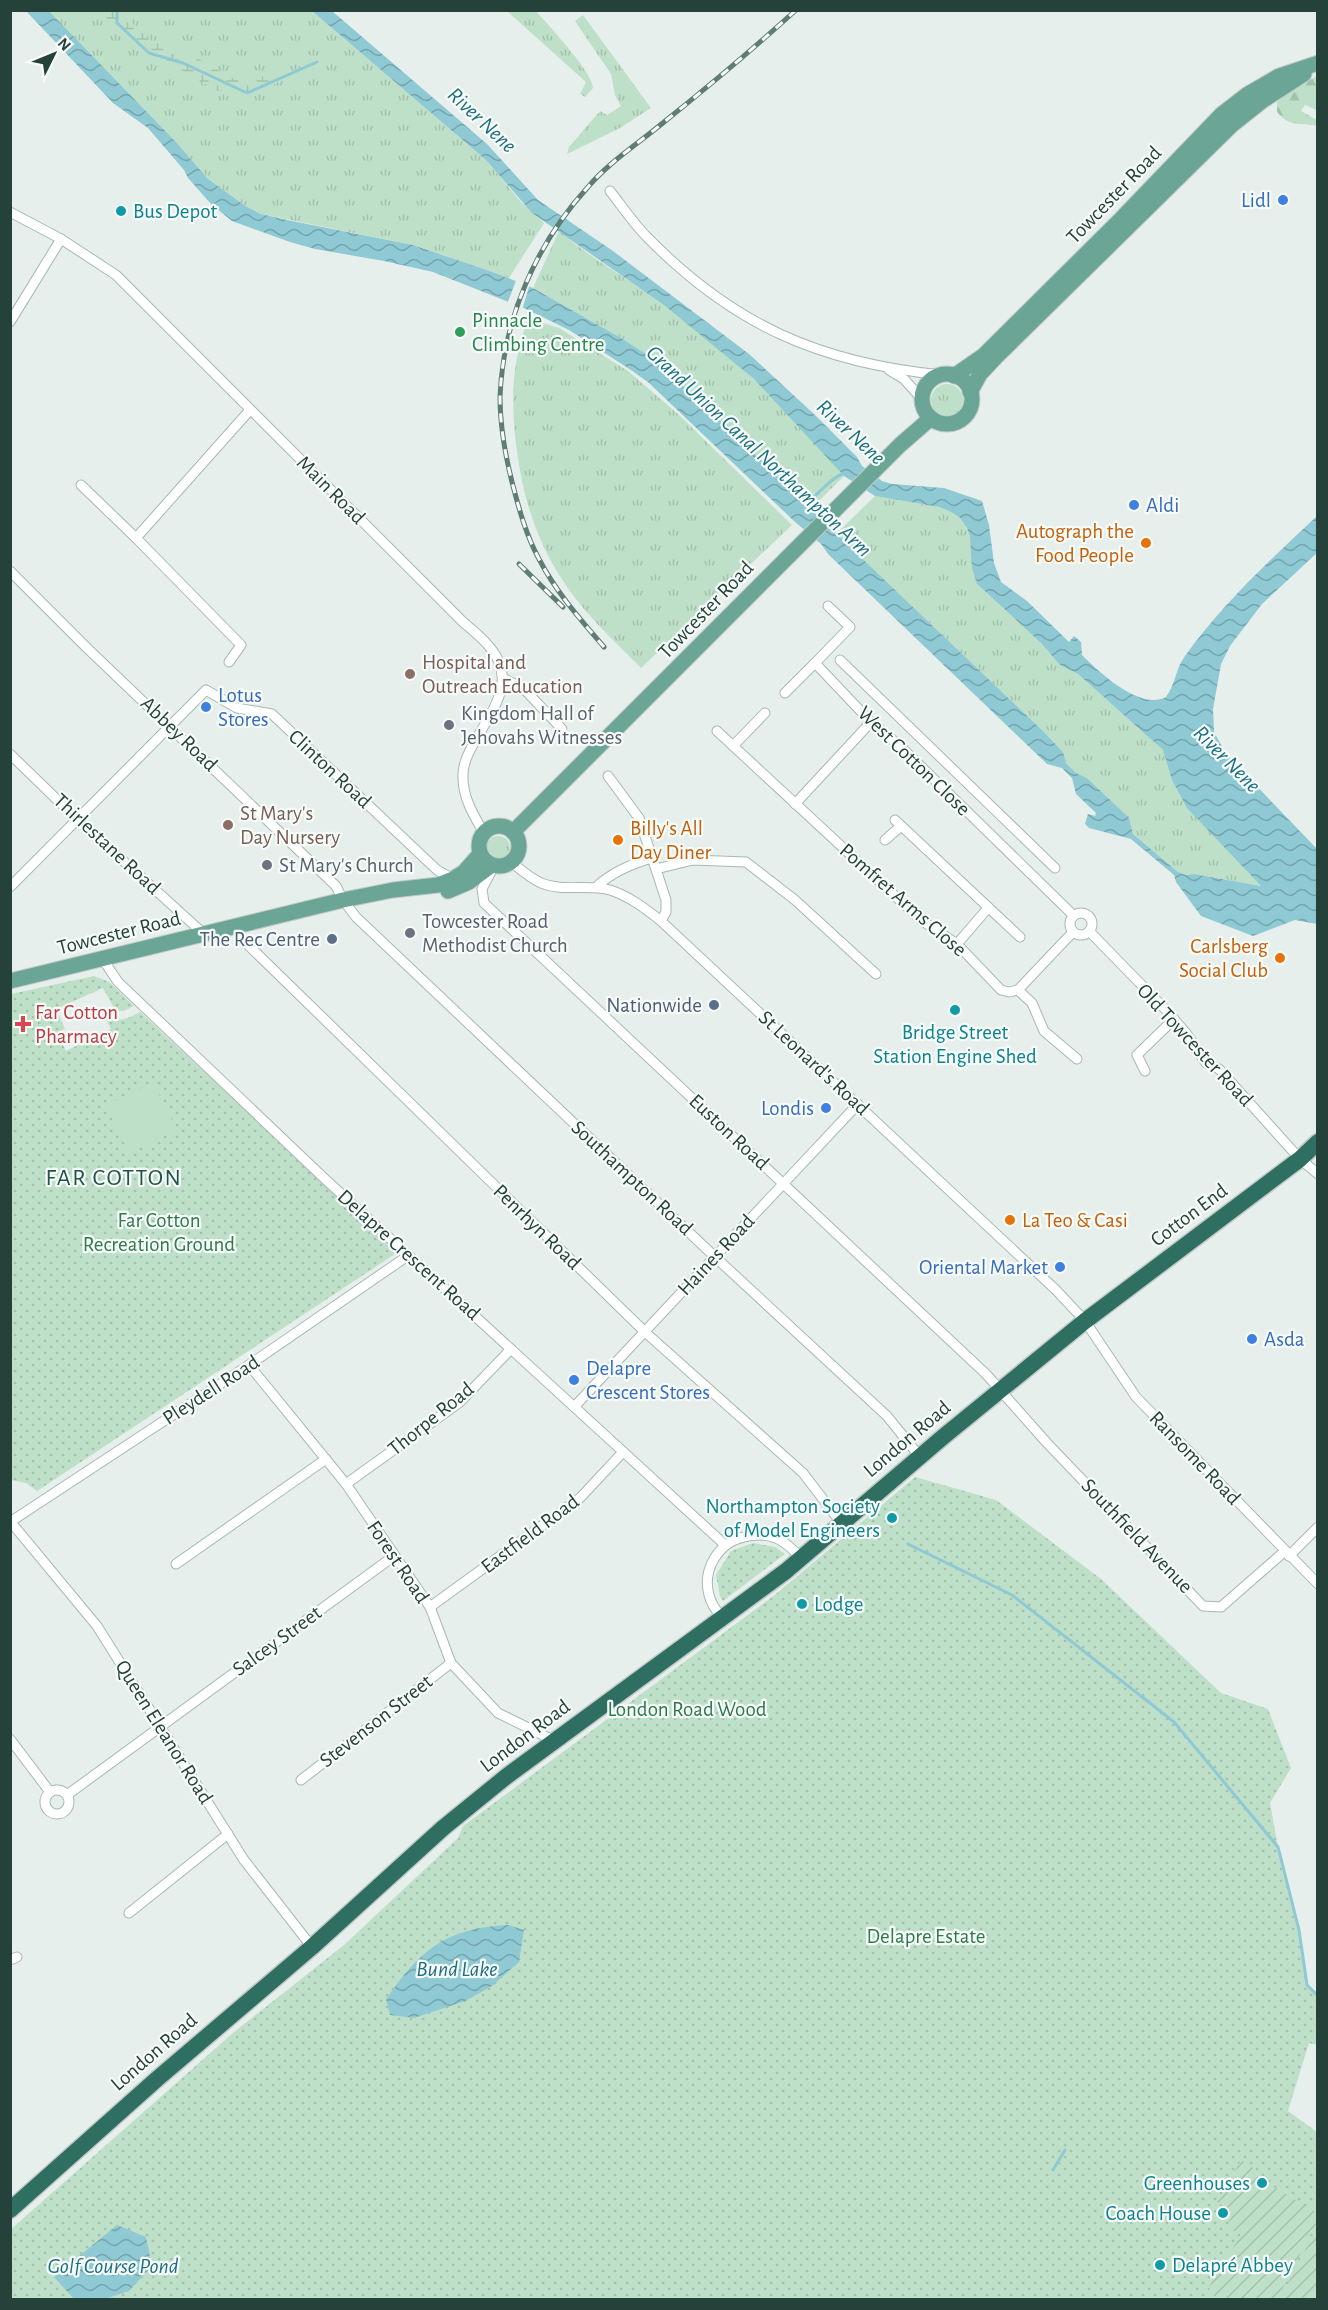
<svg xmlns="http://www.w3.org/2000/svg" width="1328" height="2310" font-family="'Alegreya Sans',sans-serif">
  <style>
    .grass { fill: url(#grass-tufts) }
    .forest { fill: url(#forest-firs) }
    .wetland { fill: url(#wetland-marsh) }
    .park { fill: url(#park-dots) }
    .garden { fill: url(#garden-furrows) }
    .pitch { fill: #bfe0c8 }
    .water { fill: url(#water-waves) }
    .pier { fill: #e6efeb }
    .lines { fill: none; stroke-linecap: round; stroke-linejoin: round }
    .stream { stroke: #8ec9d4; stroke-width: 3 }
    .street-casing { stroke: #a8b8b2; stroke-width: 11 }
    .primary-casing { stroke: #c2cac8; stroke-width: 17 }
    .highway-casing { stroke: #c2cac8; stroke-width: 19 }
    .street { stroke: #fff; stroke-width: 9 }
    .primary { stroke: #6aa596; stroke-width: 15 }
    .highway { stroke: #2f6f62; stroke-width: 16 }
    .rail-casing { stroke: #5f7d75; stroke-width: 5 }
    .rail { stroke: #f7fbf9; stroke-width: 3; stroke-dasharray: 9; stroke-linecap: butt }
    .shop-dot { fill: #3f7fe0; stroke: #f7fbf9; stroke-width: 2 }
    .culture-dot { fill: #0f9aa8; stroke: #f7fbf9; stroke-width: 2 }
    .leisure-dot { fill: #2e9e5b; stroke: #f7fbf9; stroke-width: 2 }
    .food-dot { fill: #e8710a; stroke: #f7fbf9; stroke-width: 2 }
    .education-dot { fill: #8d6e63; stroke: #f7fbf9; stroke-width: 2 }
    .worship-dot { fill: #6b7280; stroke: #f7fbf9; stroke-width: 2 }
    .service-dot { fill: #5c6f8a; stroke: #f7fbf9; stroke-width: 2 }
    .health-dot { fill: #e0444e; stroke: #f7fbf9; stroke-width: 2 }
    .labels { text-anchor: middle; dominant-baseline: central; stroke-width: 4.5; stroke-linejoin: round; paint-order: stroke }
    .street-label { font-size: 21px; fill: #24423a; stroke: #f7fbf9 }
    .shop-label { font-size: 21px; fill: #366cbe; stroke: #f7fbf9; text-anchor: start }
    .culture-label { font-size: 21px; fill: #0d838f; stroke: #f7fbf9; text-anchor: start }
    .leisure-label { font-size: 21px; fill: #27864d; stroke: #f7fbf9; text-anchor: start }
    .food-label { font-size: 21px; fill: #c56008; stroke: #f7fbf9; text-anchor: end }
    .education-label { font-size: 21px; fill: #785e54; stroke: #f7fbf9; text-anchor: start }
    .worship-label { font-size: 21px; fill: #5b616d; stroke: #f7fbf9; text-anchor: start }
    .service-label { font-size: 21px; fill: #4e5e75; stroke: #f7fbf9; text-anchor: end }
    .health-label { font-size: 21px; fill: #be3a42; stroke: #f7fbf9; text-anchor: start }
    .park-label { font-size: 21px; fill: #2d7a4b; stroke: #f7fbf9 }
    .water-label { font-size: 22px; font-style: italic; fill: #1c6f80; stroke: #f7fbf9 }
    .quarter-label { font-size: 24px; letter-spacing: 1.5px; fill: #1f5548; stroke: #f7fbf9 }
  </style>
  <defs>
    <pattern id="grass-tufts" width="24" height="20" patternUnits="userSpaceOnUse" patternTransform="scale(1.5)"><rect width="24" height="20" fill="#bfe0c8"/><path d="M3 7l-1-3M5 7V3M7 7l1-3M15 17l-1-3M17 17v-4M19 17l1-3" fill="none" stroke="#a4c1ad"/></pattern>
    <pattern id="forest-firs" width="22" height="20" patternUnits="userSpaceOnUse" patternTransform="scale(1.5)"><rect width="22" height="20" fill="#bfe0c8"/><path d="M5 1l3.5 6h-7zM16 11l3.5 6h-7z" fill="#a4c1ad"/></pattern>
    <pattern id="wetland-marsh" width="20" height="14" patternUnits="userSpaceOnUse" patternTransform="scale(1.5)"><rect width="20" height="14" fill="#bfe0c8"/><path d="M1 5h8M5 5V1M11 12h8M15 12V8" fill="none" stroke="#a4c1ad"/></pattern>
    <pattern id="park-dots" width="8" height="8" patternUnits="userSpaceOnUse" patternTransform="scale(1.5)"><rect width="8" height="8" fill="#bfe0c8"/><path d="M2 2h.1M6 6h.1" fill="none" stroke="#a4c1ad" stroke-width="1.8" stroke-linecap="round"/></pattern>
    <pattern id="garden-furrows" width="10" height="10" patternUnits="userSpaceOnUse" patternTransform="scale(1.5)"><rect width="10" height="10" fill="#bfe0c8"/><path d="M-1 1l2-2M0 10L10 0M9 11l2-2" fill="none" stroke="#a4c1ad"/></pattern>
    <pattern id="water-waves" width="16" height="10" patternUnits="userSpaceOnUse" patternTransform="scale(1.5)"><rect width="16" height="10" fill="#8ec9d4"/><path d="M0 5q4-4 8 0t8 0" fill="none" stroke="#74a5ad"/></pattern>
  </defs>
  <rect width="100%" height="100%" fill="#e6efeb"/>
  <g class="grass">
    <polygon points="49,11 312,11 486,160 521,202 544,223 509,278 413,245 261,214 247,207 208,179 176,142"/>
    <path d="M507,11H536C548,25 592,71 593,88L585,97L580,94L586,82Z"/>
    <polygon points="583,15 651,108 620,128 567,154 569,147 600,111 607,115 621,106 615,95 611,74 575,21"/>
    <path d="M559,231C592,259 630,280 665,305C732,354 791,412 844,476L811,509L718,418L654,359L621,338L533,288Z"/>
    <path d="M527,318L559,328L628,371L678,414L792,525L641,668C622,649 602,630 584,609C540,557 522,502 515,435C513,414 512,391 515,371C517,353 523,335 527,318Z"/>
    <circle cx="947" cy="400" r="16"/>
    <polygon points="875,496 939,507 951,512 960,518 967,528 970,537 977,584 1041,643 1060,665 1078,674 1163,750 1168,762 1245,869 1261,886 1194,874 1186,875 1178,872 1133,834 1128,818 1087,778 1076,773 1065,763 1063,752 1044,732 836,534"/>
    <circle cx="498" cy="848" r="12"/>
  </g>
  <path class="forest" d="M1317,76V110L1305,105L1301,111L1317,120V126C1300,122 1290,128 1277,112V102L1292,90Z"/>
  <polygon class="wetland" points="101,11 122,11 122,14 151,41 188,53 236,80 295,72 261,92 218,91 179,69 134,49 104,22"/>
  <g class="park">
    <path d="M94,976L109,982L134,1006L126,1010L118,1011L114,1008L103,988L56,1009L65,1029L57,1033L66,1051L111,1029L101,1009C104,1011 107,1016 112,1018C121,1023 132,1016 140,1012L398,1252L37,1491L26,1483L11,1480V994Z"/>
    <polygon points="915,1477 996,1500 1101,1579 1221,1693 1268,1709 1291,1768 1270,1803 1278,1847 1299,1930 1307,1985 1317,1996 1317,2045 1309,2043 1288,2111 1317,2132 1317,2299 11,2299 10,2230 234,2032 344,1945 458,1838 463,1826 776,1594"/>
    <polygon points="753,1543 775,1547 785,1554 723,1601 720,1596 716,1575 731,1551"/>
  </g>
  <g class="garden">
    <polygon points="1241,2160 1258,2171 1256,2176 1317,2213 1317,2222 1277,2299 1215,2299 1217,2297 1209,2292 1210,2285 1241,2235 1231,2229 1228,2223 1234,2213 1217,2202"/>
    <polygon points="1317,2228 1317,2299 1279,2299"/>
  </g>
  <polygon class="pitch" points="153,1082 177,1130 129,1153 106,1106"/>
  <g class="water">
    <path d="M26,11H49L176,142L208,179L247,207L261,214L287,220L413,245L498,274L533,288L621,338L654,359L718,418L849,546L1044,732L1063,752L1066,763L1076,773L1087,778L1129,818L1133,834L1178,872L1186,875L1194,874L1261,886L1187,808L1172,780L1163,750L1078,674L1060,665L1041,643L977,584L972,568L970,537L967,528L960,518L951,512L939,507L875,496L844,476L754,379L664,305L532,213L486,160L312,11H332L487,144L538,200L613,251L749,354L815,415L857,457L862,466L882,481L892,484L944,488L982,501L989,525L994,563L1001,582L1027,601L1069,642L1074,636L1081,642L1082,655C1099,672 1140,711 1166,697C1175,685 1176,668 1185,656C1222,604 1271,559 1317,516V553L1262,604L1230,646L1221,664L1213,709L1214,732L1226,754L1317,849V924L1295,920L1253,936L1201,916L1176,882L1174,875L1131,839L1089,828L1085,824L1088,814L1095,816L1096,813L1076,794L1072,778L1062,768L1047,764L829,555L821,544L794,521L649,383L631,370L569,330L524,308L433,272L384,261L315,249L290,242L232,221L211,204L188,178L184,170L148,128L113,103Z"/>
    <path d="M508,1925L524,1930L519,1962L492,1986L465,2001L414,2018L390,2015L386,1999C420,1950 446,1928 508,1925Z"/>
    <polygon points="117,2225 146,2237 152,2266 129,2291 105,2299 74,2299 54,2277"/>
  </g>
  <polygon class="pier" points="517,278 530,284 522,310 507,304"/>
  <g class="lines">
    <g class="stream">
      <polyline points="117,10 117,23 149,53 183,63 247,93 317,62"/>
      <path d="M803,506C818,496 827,480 844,473"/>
      <polyline points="908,1544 1012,1595 1174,1722 1278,1847 1299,1930 1307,1985 1318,1996"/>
      <polyline points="1053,2170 1065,2150"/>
    </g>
    <defs>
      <g id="street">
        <path d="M610,191C622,206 633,223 647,237C733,325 820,363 942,375"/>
        <path d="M10,212L61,239L116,275L463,622C471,629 480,636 487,644C520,679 492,710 474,743C468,753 462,765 463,778C463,798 474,816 484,833"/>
        <polyline points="10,322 61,239"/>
        <polyline points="889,370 904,379 922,399"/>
        <polyline points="81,485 136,538"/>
        <polyline points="10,571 87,648 336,886 343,900 356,917 714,1256 887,1416 920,1457"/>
        <polyline points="828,606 850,627 815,663 871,722 901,747 1073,915"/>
        <polyline points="840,660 1055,868"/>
        <polyline points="229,662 241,645 136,538 250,410"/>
        <polyline points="503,678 524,689 562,729"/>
        <polyline points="785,693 815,663"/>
        <polyline points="717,731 921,920 957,944 1001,990 1009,992 1018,990 1073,932"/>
        <polyline points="733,746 765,713"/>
        <polyline points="10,754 77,819 204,934"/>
        <polyline points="608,776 639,818 666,900 666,912 661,921"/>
        <polyline points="795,804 871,722"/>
        <polyline points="895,820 1020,937"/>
        <polyline points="885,840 901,826"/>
        <path d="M511,862C521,870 530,878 541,883C563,892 588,884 610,890C629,896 646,909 661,921L1056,1290L1085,1321L1136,1397L1318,1584"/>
        <polyline points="493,868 482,889 484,903 986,1374 1047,1443 1203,1606 1221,1607 1285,1551"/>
        <polyline points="656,869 693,860 746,862 795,900 876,974"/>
        <polyline points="10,887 206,690 237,708 272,714 437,870 453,879"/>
        <path d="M596,887C612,872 631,864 652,858"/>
        <circle cx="1081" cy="924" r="11"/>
        <polyline points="236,926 242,939 645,1332 803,1473 842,1524"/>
        <polyline points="1089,931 1165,1009 1186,1033 1206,1063 1219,1069 1300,1159 1318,1174"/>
        <polyline points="957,944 988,908"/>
        <polyline points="102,958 118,982 325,1179 724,1544"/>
        <polyline points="1018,990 1032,1003 1044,1031 1077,1059"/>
        <polyline points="1145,1071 1137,1055 1174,1019"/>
        <polyline points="249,1365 346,1484 430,1607 451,1663 498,1713 555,1741"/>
        <polyline points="574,1407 858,1104"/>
        <polyline points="346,1484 460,1402 511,1349"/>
        <polyline points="10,1521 97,1626 244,1860 312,1947"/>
        <polyline points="10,1522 249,1365 409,1255"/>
        <polyline points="1289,1556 1318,1527"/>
        <polyline points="176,1564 326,1459"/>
        <polyline points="430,1607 580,1498 623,1452"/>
        <path d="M723,1619C717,1612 711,1604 709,1595C702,1569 719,1542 744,1537C755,1534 765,1534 776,1538C786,1542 794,1551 802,1558"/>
        <polyline points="10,1739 50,1792"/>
        <polyline points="301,1780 451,1663"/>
        <circle cx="57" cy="1802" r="12"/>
        <polyline points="67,1795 394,1556"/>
        <polyline points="129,1913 228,1834"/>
        <polyline points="10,1960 17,1957"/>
      </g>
      <g id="primary">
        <circle cx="947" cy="399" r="25"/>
        <polyline points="954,376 983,356 1121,219 1222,114 1248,94 1279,76 1318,63"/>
        <polyline points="970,392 980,374 995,358 1233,124 1262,101 1304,74"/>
        <circle cx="499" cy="846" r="20"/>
        <polyline points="513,832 900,445 931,418"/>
        <polyline points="448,891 469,882 492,865"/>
        <polyline points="10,981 343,900 393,890 438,885 453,879 464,872 480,854"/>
      </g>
      <polyline id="highway" points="10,2210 157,2079 312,1947 443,1828 507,1776 786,1571 943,1437 1085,1321 1300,1159 1318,1142"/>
    </defs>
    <use href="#street" class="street-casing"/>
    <use href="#primary" class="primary-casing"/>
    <use href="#highway" class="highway-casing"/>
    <use href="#street" class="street"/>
    <use href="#primary" class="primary"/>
    <use href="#highway" class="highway"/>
    <defs>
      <g id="rail">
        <polyline points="519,564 563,607"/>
        <path d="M604,647C580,619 556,592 539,559C526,535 519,509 512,482C505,454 500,425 500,397C503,319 536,244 588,187C609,162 639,143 664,122C709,86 753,49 796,10"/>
      </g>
    </defs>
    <use href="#rail" class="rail-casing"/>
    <use href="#rail" class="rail"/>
  </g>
  <g class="shop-dot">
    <circle cx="1283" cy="200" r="6"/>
    <circle cx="1134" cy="505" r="6"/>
    <circle cx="206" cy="707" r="6"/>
    <circle cx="826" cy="1108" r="6"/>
    <circle cx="1060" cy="1267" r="6"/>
    <circle cx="1252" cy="1339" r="6"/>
    <circle cx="574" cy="1380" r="6"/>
  </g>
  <g class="culture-dot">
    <circle cx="121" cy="211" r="6"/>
    <circle cx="955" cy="1010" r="6"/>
    <circle cx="892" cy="1518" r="6"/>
    <circle cx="802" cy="1604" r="6"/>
    <circle cx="1262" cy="2183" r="6"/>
    <circle cx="1223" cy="2213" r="6"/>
    <circle cx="1160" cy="2265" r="6"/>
  </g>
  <circle class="leisure-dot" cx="460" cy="332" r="6"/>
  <g class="food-dot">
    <circle cx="1146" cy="543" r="6"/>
    <circle cx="618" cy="840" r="6"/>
    <circle cx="1280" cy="958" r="6"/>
    <circle cx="1010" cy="1220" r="6"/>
  </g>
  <g class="education-dot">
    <circle cx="410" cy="674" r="6"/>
    <circle cx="228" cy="825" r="6"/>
  </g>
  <g class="worship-dot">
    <circle cx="449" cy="725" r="6"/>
    <circle cx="267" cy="865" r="6"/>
    <circle cx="410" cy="933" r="6"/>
  </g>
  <g class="service-dot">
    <circle cx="332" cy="939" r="6"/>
    <circle cx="714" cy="1005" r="6"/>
  </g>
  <path class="health-dot" d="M20 1015h6v6h6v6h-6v6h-6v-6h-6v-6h6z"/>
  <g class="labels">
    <g class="street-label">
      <text transform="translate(1114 195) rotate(-46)">Towcester Road</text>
      <text transform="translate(331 490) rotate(45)">Main Road</text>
      <text transform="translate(706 610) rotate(-46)">Towcester Road</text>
      <text transform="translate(179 734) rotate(44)">Abbey Road</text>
      <text transform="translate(914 761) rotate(44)">West Cotton Close</text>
      <text transform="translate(330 769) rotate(43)">Clinton Road</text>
      <text transform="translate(107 844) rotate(43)">Thirlestane Road</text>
      <text transform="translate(903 900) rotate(41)">Pomfret Arms Close</text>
      <text transform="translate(119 933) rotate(-14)">Towcester Road</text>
      <text transform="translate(1195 1045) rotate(47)">Old Towcester Road</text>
      <text transform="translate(814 1063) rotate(43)">St Leonard's Road</text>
      <text transform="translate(729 1132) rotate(43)">Euston Road</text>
      <text transform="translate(632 1178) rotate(43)">Southampton Road</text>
      <text transform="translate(1189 1215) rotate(-37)">Cotton End</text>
      <text transform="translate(537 1227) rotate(44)">Penrhyn Road</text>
      <text transform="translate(409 1255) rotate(42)">Delapre Crescent Road</text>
      <text transform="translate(716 1255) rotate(-47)">Haines Road</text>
      <text transform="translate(211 1390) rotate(-33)">Pleydell Road</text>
      <text transform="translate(431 1419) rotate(-39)">Thorpe Road</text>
      <text transform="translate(907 1439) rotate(-40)">London Road</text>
      <text transform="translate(1195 1458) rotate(46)">Ransome Road</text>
      <text transform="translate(530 1534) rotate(-37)">Eastfield Road</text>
      <text transform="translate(1137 1536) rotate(46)">Southfield Avenue</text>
      <text transform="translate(398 1562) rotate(56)">Forest Road</text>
      <text transform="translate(277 1641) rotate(-36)">Salcey Street</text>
      <text transform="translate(376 1721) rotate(-38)">Stevenson Street</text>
      <text transform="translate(164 1732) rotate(58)">Queen Eleanor Road</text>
      <text transform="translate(525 1736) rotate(-37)">London Road</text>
      <text transform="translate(154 2052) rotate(-41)">London Road</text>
    </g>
    <g class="shop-label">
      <text x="1271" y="200" text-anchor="end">Lidl</text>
      <text x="1146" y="505">Aldi</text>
      <text x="218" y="695">Lotus<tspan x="218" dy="24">Stores</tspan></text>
      <text x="814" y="1108" text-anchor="end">Londis</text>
      <text x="1048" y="1267" text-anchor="end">Oriental Market</text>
      <text x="1264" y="1339">Asda</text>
      <text x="586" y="1368">Delapre<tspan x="586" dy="24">Crescent Stores</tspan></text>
    </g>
    <g class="culture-label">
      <text x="133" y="211">Bus Depot</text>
      <text x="955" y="1032" text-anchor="middle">Bridge Street<tspan x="955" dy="24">Station Engine Shed</tspan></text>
      <text x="880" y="1506" text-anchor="end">Northampton Society<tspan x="880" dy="24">of Model Engineers</tspan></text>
      <text x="814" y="1604">Lodge</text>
      <text x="1250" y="2183" text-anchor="end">Greenhouses</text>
      <text x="1211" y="2213" text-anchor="end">Coach House</text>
      <text x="1172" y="2265">Delapré Abbey</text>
    </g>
    <g class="leisure-label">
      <text x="472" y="320">Pinnacle<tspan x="472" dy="24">Climbing Centre</tspan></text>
    </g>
    <g class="food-label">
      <text x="1134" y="531">Autograph the<tspan x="1134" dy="24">Food People</tspan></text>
      <text x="630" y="828" text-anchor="start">Billy's All<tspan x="630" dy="24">Day Diner</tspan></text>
      <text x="1268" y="946">Carlsberg<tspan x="1268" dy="24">Social Club</tspan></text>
      <text x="1022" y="1220" text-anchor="start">La Teo &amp; Casi</text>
    </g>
    <g class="education-label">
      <text x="422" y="662">Hospital and<tspan x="422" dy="24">Outreach Education</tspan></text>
      <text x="240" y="813">St Mary's<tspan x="240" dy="24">Day Nursery</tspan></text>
    </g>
    <g class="worship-label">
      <text x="461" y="713">Kingdom Hall of<tspan x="461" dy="24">Jehovahs Witnesses</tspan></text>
      <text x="279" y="865">St Mary's Church</text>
      <text x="422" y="921">Towcester Road<tspan x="422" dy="24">Methodist Church</tspan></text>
    </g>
    <g class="service-label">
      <text x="320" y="939">The Rec Centre</text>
      <text x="702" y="1005">Nationwide</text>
    </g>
    <g class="health-label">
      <text x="35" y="1012">Far Cotton<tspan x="35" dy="24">Pharmacy</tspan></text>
    </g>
    <g class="park-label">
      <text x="159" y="1220">Far Cotton<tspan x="159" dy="24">Recreation Ground</tspan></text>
      <text x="687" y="1709">London Road Wood</text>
      <text x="926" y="1936">Delapre Estate</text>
    </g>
    <g class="water-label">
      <text transform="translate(482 120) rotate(43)">River Nene</text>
      <text transform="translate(851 432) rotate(43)">River Nene</text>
      <text transform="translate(759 451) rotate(43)">Grand Union Canal Northampton Arm</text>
      <text transform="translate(1227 759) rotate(45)">River Nene</text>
      <text x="457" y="1969">Bund Lake</text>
      <text x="113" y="2266">Golf Course Pond</text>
    </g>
    <g class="quarter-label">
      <text x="114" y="1178">FAR COTTON</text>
    </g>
  </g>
  <rect width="1328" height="2310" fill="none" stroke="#24423a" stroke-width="24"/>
  <g transform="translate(54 54) rotate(47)" stroke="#f7fbf9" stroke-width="4.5" paint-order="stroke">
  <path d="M0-4.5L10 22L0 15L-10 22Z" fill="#24423a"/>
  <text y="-9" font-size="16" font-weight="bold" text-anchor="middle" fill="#24423a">N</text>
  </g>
</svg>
